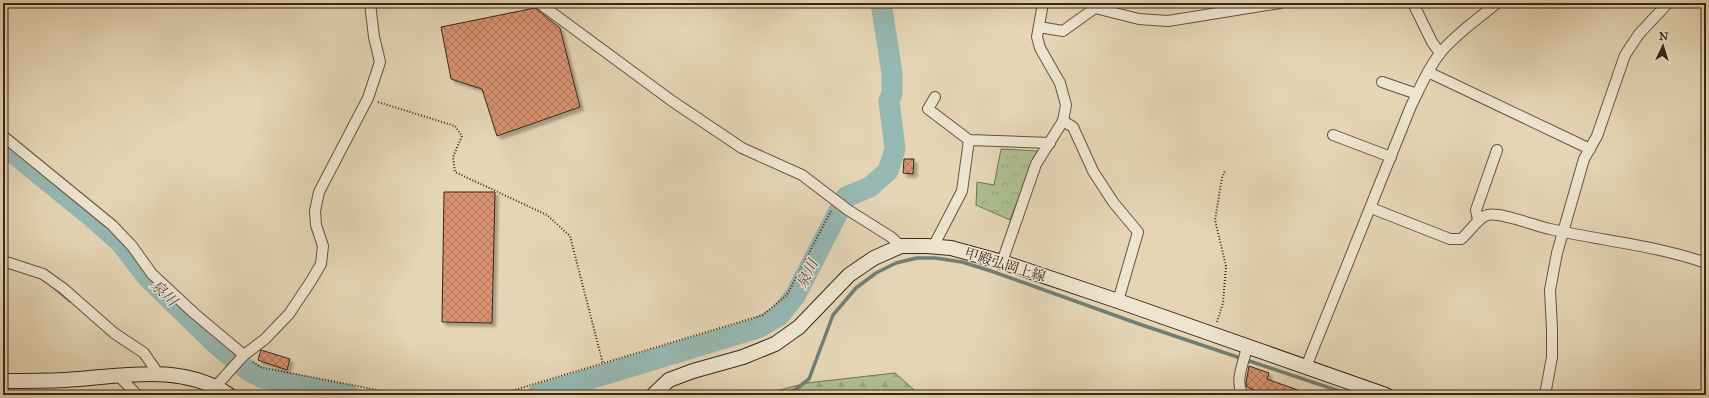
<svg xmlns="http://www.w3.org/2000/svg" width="1709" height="398" font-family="'IM FELL Great Primer','Noto Serif JP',serif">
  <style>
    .forest { fill: url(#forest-firs); stroke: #747255 }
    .park { fill: url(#park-crowns); stroke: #747255 }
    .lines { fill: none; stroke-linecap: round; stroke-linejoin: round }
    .stream { stroke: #717e75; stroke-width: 3.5 }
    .river { stroke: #96b8b3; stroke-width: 21 }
    .building { fill: url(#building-cross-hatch); stroke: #392718; filter: url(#shadow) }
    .street-casing { stroke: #64523f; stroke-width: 12 }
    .secondary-casing { stroke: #392718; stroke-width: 16 }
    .path { stroke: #392718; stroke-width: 2; stroke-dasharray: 1 2; stroke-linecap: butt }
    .street { stroke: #eee4cf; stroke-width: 10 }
    .secondary { stroke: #eee4cf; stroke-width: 14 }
    .labels { text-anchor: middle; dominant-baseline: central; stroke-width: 3; stroke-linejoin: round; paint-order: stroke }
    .street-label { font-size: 14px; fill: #392718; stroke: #eee4cf }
    .water-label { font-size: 15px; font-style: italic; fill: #504b3f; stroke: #eee4cf }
  </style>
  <defs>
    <pattern id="forest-firs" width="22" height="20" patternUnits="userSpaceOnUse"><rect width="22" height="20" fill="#afbe92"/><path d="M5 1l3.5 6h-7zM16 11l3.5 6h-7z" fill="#97a37d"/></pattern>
    <pattern id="park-crowns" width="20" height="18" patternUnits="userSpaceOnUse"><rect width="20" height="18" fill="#afbe92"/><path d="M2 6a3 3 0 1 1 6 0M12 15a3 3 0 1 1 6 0" fill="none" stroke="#97a37d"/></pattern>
    <pattern id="building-cross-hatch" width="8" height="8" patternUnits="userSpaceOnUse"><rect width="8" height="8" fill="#d89271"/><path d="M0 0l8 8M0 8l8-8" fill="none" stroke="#b0775c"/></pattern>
    <filter id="shadow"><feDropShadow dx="3.5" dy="3.5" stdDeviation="1" flood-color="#0004"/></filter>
  </defs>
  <rect width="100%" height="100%" fill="#e5d5b5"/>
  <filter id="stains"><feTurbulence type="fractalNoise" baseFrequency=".005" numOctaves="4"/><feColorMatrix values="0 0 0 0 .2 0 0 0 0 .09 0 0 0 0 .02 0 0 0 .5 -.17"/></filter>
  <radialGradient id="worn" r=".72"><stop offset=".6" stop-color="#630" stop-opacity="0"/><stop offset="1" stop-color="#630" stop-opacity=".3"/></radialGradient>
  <polygon class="forest" points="895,373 920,395 760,395 807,383"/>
  <polygon class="park" points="1001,149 1037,151 1010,220 976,205 977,182 994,185"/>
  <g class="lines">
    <g class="stream">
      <polyline points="55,288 70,301"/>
      <polyline points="549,395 549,392"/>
      <polyline points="734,395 739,392 769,395"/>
      <polyline points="782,395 795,390 809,379 833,315 856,288 876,273 896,263 917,258 935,258 962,262 991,271 1139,324 1351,395"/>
    </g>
    <g class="river">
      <polyline points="3,145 87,213 121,243 148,278 217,345 249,371 263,378 349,395"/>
      <polyline points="537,395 758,328 779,316 795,296 846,197 870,187 888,171 895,149 889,101 892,93 892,73 881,3"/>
    </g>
  </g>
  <g class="building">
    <polygon points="535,8 560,28 580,107 497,136 482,89 451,79 441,27"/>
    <polygon points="904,159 914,159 913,174 903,173"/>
    <polygon points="444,192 495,192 492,323 442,322"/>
    <polygon points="261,350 290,359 287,370 258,360"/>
    <polygon points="1249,366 1269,373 1267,379 1309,394 1309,395 1252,395 1254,390 1247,387 1246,383"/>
  </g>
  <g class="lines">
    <defs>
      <g id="street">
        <polyline points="539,3 672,101 742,148 802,175 848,210 891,237 901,246"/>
        <polyline points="1413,3 1432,42 1440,53"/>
        <polyline points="1039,27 1063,31 1095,8 1139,19 1168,21 1280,3"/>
        <polyline points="1428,72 1590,149"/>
        <polyline points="1382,82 1417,94"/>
        <polyline points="935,97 928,109 969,140 1050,143"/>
        <polyline points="1063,121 1073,127 1093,171 1113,202 1138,232 1118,301"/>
        <polyline points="1333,135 1391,157"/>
        <polyline points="3,136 112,225 132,246 152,274 195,314 244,355"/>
        <path d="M1371,208L1450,239H1461C1469,233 1479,216 1488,215C1500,212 1536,226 1550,229C1602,241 1655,245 1706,263"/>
        <polyline points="1478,220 1476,210 1497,150"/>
        <polyline points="933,247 962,191 969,140"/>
        <polyline points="3,261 43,274 64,289 114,333 144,353 159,375"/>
        <polyline points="1002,262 1036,164 1063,121 1066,105 1060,83 1040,48 1037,37 1043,3"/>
        <path d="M1306,367L1411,106C1420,88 1428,68 1441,52C1457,33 1478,19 1497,3"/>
        <polyline points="117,374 137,395"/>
        <polyline points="216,386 244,355 265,339 289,314 311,281 321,264 323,246 316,225 315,211 319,192 368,98 380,62 374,37 370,3"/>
        <path d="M1243,395C1234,381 1244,362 1247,347"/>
        <polyline points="1545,395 1552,357 1552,329 1550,290 1557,253 1584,159 1597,136 1625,55 1639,34 1668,3"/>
      </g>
      <g id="secondary">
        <path d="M3,381C23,381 44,381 65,380C120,377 180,362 229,395"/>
        <polyline points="653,395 669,380 693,371 743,357 775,344 799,327 849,275 874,258 901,246 927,246 951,248 1002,262 1118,301 1386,395"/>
      </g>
    </defs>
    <use href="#street" class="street-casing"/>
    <use href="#secondary" class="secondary-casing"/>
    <g class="path">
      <polyline points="378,102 455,126 462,136 453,157 455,172 547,215 570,236 603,364"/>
      <polyline points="1217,322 1223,303 1226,266 1215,220 1222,178 1225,171"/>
      <polyline points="253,362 260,367 402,395"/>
      <polyline points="498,395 763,315 787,295 831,211"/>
    </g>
    <use href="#street" class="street"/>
    <use href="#secondary" class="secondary"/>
  </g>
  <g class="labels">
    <g class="street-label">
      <text transform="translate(1005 265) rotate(17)">甲殿弘岡上線</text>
    </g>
    <g class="water-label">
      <text transform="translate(807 274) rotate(-63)">泉川</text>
      <text transform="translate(164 293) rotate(44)">泉川</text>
    </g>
  </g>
  <rect width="1709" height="398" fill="none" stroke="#e5d5b5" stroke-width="16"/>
  <rect x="4" y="4" width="1701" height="390" fill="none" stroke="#392718" stroke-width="2"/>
  <rect x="8" y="8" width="1693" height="382" fill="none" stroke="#392718"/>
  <g transform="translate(1663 46) rotate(4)" stroke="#eee4cf" stroke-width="3" paint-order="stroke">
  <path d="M0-3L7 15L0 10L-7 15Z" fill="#392718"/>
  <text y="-6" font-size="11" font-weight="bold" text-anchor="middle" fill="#392718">N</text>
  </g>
  <rect width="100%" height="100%" filter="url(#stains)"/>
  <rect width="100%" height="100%" fill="url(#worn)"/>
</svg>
